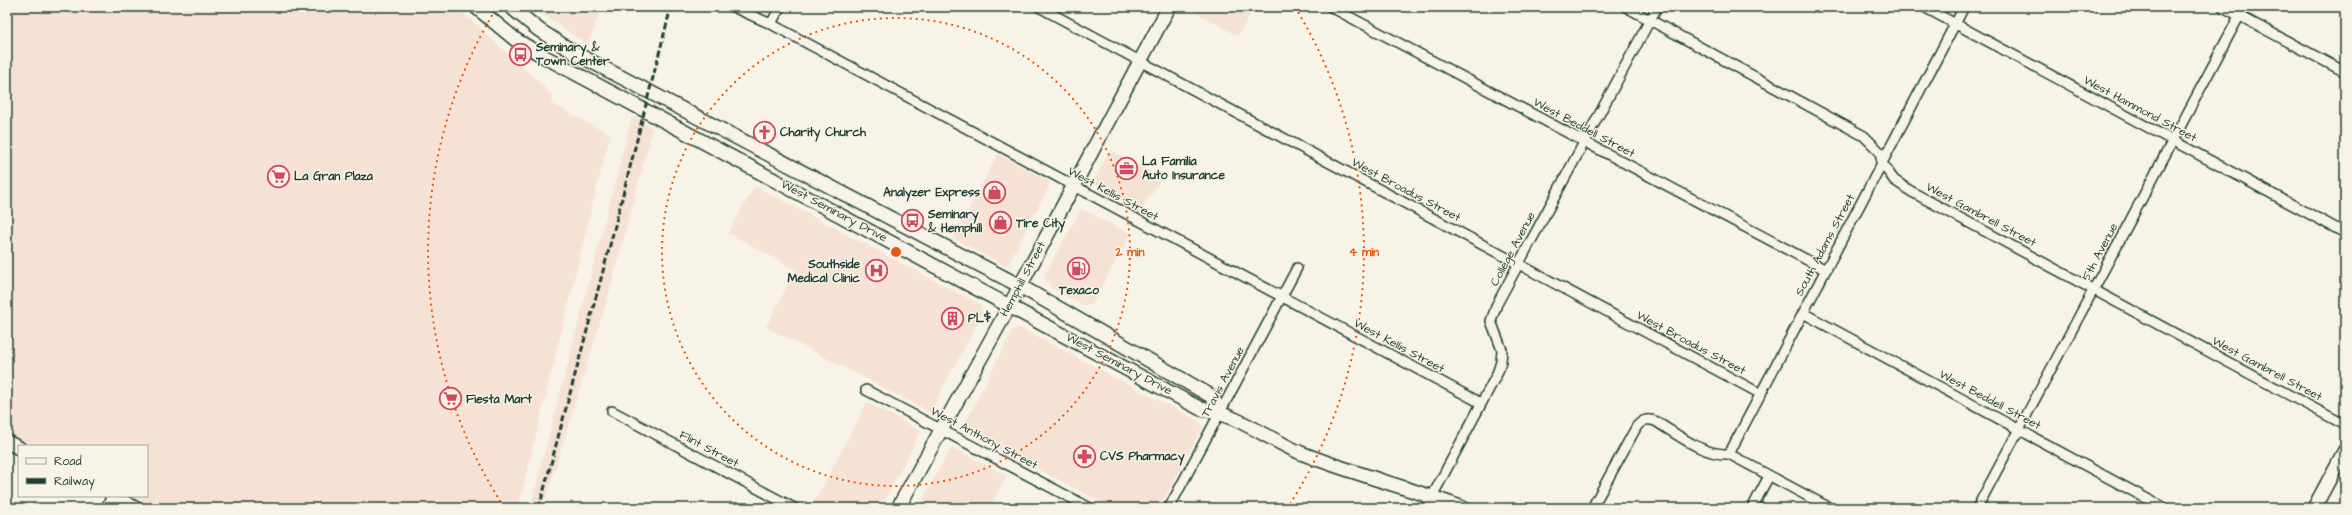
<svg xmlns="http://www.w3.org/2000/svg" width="2352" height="515" font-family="'Architects Daughter',sans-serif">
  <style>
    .built { fill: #f6e2d4 }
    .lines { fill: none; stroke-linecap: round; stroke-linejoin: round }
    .street-casing { stroke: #1f3d34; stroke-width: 12 }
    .secondary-casing { stroke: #1f3d34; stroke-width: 16 }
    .street { stroke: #f7f3e8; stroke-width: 9 }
    .secondary { stroke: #f7f3e8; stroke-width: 13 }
    .rail { stroke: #1f3d34; stroke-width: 3; stroke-dasharray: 6 3; stroke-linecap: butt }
    .ring { fill: none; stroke: #e8590c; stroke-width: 2; stroke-dasharray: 2 4 }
    .labels { text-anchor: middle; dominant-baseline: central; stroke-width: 3; stroke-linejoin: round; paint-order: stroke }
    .poi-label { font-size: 12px; font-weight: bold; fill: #1f3d34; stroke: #f7f3e8; text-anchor: start }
    .street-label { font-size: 12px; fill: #1f3d34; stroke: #f7f3e8 }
    .centre { fill: #e8590c; stroke: #f7f3e8; stroke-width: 2 }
    .ring-label { font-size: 12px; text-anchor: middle; font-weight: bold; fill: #e8590c; stroke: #f7f3e8; stroke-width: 3; stroke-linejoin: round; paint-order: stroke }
  </style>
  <rect width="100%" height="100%" fill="#f7f3e8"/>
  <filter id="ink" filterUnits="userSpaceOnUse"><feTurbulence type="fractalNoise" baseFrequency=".025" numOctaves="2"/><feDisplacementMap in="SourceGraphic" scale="8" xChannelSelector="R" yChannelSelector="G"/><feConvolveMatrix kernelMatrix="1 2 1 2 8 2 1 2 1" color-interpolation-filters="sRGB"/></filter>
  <g filter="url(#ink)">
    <g class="built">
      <polygon points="7,7 457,7 554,96 550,103 610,134 518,508 148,508 126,496 147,496 147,446 33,446 7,432"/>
      <polygon points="532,7 602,7 588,45"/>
      <polygon points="1187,7 1254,7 1238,36"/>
      <polygon points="632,117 653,128 610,290 543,508 530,508"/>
      <polygon points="1110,150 1162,178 1142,209 1095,184 1096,176"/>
      <polygon points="998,154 1049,181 1049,187 1008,264 1004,265 953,238"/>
      <polygon points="755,186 981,305 982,315 930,412 766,327 796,270 728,233"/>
      <polygon points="1081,209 1131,234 1092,304 1083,305 1051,288 1044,276"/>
      <polygon points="1021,328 1200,422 1203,427 1159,508 1112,508 962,429 1013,329"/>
      <polygon points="867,402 921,431 880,508 814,508 812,507"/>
      <polygon points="953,448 1007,476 989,508 918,508 949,451"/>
    </g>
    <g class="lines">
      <defs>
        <g id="street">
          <polyline points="733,7 771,24 1481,403"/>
          <polyline points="1039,7 1761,394"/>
          <polyline points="1331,7 1826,270"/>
          <polyline points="1626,7 1864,136 1880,152 1882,163 1894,180 1912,192 2345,425"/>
          <polyline points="1924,7 2345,233"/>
          <polyline points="2223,7 2345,72"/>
          <polyline points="771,24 780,7"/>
          <polyline points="1803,313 2164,508"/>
          <polyline points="866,390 1090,508"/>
          <polyline points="612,411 794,508"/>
          <polyline points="1729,454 1964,7"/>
          <polyline points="1729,454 1830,508"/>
          <polyline points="106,508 112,496"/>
          <polyline points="1169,508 1297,268"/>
          <polyline points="1426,508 1497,374 1501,362 1502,350 1491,321 1497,304 1657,7"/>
          <path d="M1592,508L1637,426C1643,420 1647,418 1655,421C1677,434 1703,456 1729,454"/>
          <polyline points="1752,508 1769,476"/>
          <polyline points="1977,508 2244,7"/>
        </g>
        <g id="secondary">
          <path d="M476,7L516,40L545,57L1201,409C1237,414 1268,439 1301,453C1354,474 1410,488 1463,508"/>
          <polyline points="511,7 539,30 575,53 1020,286 1211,396 1221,412"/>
          <polyline points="7,442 19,448"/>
          <polyline points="112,496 135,508"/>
          <polyline points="898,508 1010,305 1169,7"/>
          <polyline points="2314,508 2345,450"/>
        </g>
      </defs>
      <use href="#street" class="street-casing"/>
      <use href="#secondary" class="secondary-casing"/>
      <use href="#street" class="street"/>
      <use href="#secondary" class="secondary"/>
      <polyline class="rail" points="539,508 609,249 671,7"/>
    </g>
  </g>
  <g class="ring">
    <circle cx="896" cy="252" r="234"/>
    <path d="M504 507A468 468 0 0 1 497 7M1295 7A468 468 0 0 1 1288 507"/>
  </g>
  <defs>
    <symbol id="bus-ring" viewBox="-11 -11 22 22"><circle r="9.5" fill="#f7f3e8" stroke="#d1495b" stroke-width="1.5"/><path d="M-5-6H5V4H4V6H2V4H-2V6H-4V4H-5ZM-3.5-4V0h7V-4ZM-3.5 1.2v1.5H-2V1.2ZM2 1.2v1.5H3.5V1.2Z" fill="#d1495b"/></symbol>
    <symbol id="church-ring" viewBox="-11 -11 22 22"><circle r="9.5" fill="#f7f3e8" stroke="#d1495b" stroke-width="1.5"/><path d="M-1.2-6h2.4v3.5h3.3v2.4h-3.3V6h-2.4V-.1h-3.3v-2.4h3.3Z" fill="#d1495b"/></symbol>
    <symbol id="office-ring" viewBox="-11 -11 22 22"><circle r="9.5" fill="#f7f3e8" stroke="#d1495b" stroke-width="1.5"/><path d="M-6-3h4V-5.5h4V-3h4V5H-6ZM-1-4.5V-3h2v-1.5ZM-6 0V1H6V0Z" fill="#d1495b"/></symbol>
    <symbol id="supermarket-ring" viewBox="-11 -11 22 22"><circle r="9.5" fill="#f7f3e8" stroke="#d1495b" stroke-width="1.5"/><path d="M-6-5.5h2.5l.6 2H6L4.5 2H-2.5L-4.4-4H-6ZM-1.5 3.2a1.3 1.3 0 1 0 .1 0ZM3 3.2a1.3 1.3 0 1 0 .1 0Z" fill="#d1495b"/></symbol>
    <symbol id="shop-ring" viewBox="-11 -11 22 22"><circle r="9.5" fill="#f7f3e8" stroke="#d1495b" stroke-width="1.5"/><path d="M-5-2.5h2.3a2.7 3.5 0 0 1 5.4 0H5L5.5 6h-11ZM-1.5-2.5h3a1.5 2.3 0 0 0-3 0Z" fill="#d1495b"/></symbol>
    <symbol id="fuel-ring" viewBox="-11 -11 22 22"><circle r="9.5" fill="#f7f3e8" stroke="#d1495b" stroke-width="1.5"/><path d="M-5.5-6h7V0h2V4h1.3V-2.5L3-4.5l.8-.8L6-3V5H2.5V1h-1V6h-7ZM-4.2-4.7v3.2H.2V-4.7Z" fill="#d1495b"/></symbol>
    <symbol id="hospital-ring" viewBox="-11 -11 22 22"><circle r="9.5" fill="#f7f3e8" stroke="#d1495b" stroke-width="1.5"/><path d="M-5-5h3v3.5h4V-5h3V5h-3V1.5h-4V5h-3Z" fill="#d1495b"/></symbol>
    <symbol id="building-ring" viewBox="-11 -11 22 22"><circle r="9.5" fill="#f7f3e8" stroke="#d1495b" stroke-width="1.5"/><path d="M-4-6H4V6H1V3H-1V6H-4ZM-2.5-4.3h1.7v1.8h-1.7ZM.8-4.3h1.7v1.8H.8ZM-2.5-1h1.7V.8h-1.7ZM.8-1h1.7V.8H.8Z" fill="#d1495b"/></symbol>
    <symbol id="pharmacy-ring" viewBox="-11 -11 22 22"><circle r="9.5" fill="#f7f3e8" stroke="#d1495b" stroke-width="1.5"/><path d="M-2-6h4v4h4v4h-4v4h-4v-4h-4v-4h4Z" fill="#d1495b"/></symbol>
  </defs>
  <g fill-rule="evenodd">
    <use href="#bus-ring" x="508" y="42" width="25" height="25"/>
    <use href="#church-ring" x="752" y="120" width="25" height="25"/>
    <use href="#office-ring" x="1114" y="156" width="25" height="25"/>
    <use href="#supermarket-ring" x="266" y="164" width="25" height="25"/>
    <use href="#shop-ring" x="982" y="180" width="25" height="25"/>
    <use href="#bus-ring" x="900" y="208" width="25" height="25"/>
    <use href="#shop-ring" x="988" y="210" width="25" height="25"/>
    <use href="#fuel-ring" x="1066" y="256" width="25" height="25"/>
    <use href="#hospital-ring" x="864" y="258" width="25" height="25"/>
    <use href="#building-ring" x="940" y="306" width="25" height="25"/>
    <use href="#supermarket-ring" x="438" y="386" width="25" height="25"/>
    <use href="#pharmacy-ring" x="1072" y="444" width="25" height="25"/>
  </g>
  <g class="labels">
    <g class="poi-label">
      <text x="536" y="47">Seminary &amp;<tspan x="536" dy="14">Town Center</tspan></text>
      <text x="780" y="132">Charity Church</text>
      <text x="1142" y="161">La Familia<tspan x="1142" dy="14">Auto Insurance</tspan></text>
      <text x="294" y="176">La Gran Plaza</text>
      <text x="980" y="192" text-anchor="end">Analyzer Express</text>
      <text x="928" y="214">Seminary<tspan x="928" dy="14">&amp; Hemphill</tspan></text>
      <text x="1016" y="223">Tire City</text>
      <text x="860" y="264" text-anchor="end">Southside<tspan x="860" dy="14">Medical Clinic</tspan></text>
      <text x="1079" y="290" text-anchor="middle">Texaco</text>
      <text x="968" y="318">PL$</text>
      <text x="466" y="399">Fiesta Mart</text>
      <text x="1100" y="456">CVS Pharmacy</text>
    </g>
    <g class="street-label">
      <text transform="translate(2140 109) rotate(28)">West Hammond Street</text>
      <text transform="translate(1584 128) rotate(28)">West Beddell Street</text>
      <text transform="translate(1406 190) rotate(28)">West Broadus Street</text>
      <text transform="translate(1113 194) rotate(28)">West Kellis Street</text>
      <text transform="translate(834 211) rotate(28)">West Seminary Drive</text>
      <text transform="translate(1981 215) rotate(28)">West Gambrell Street</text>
      <text transform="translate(1825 245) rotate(-62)">South Adams Street</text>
      <text transform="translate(1513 249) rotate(-62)">College Avenue</text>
      <text transform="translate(2100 252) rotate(-62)">5th Avenue</text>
      <text transform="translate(1023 279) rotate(-62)">Hemphill Street</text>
      <text transform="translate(1691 343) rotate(28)">West Broadus Street</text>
      <text transform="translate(1399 346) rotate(28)">West Kellis Street</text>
      <text transform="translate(1119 364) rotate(28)">West Seminary Drive</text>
      <text transform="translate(2267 369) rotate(28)">West Gambrell Street</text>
      <text transform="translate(1223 382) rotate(-62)">Travis Avenue</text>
      <text transform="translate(1990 400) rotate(28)">West Beddell Street</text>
      <text transform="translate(984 438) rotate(28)">West Anthony Street</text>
      <text transform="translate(709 449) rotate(28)">Flint Street</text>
    </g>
  </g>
  <circle cx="896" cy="252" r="6" class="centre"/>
  <g class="ring-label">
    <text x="1130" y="256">2 min</text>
    <text x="1364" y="256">4 min</text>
  </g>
  <rect width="2352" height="515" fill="none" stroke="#f7f3e8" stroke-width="24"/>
  <rect x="12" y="12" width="2328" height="491" fill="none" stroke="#1f3d34" stroke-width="1.5" filter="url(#ink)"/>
  <rect x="18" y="445" width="130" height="52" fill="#f7f3e8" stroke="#a1aaa0"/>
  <rect x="26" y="458" width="20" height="6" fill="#f7f3e8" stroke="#a1aaa0"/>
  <text x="54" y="465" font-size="12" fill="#1f3d34">Road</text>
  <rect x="26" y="478" width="20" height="6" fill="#1f3d34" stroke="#a1aaa0"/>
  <text x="54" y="485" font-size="12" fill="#1f3d34">Railway</text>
</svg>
